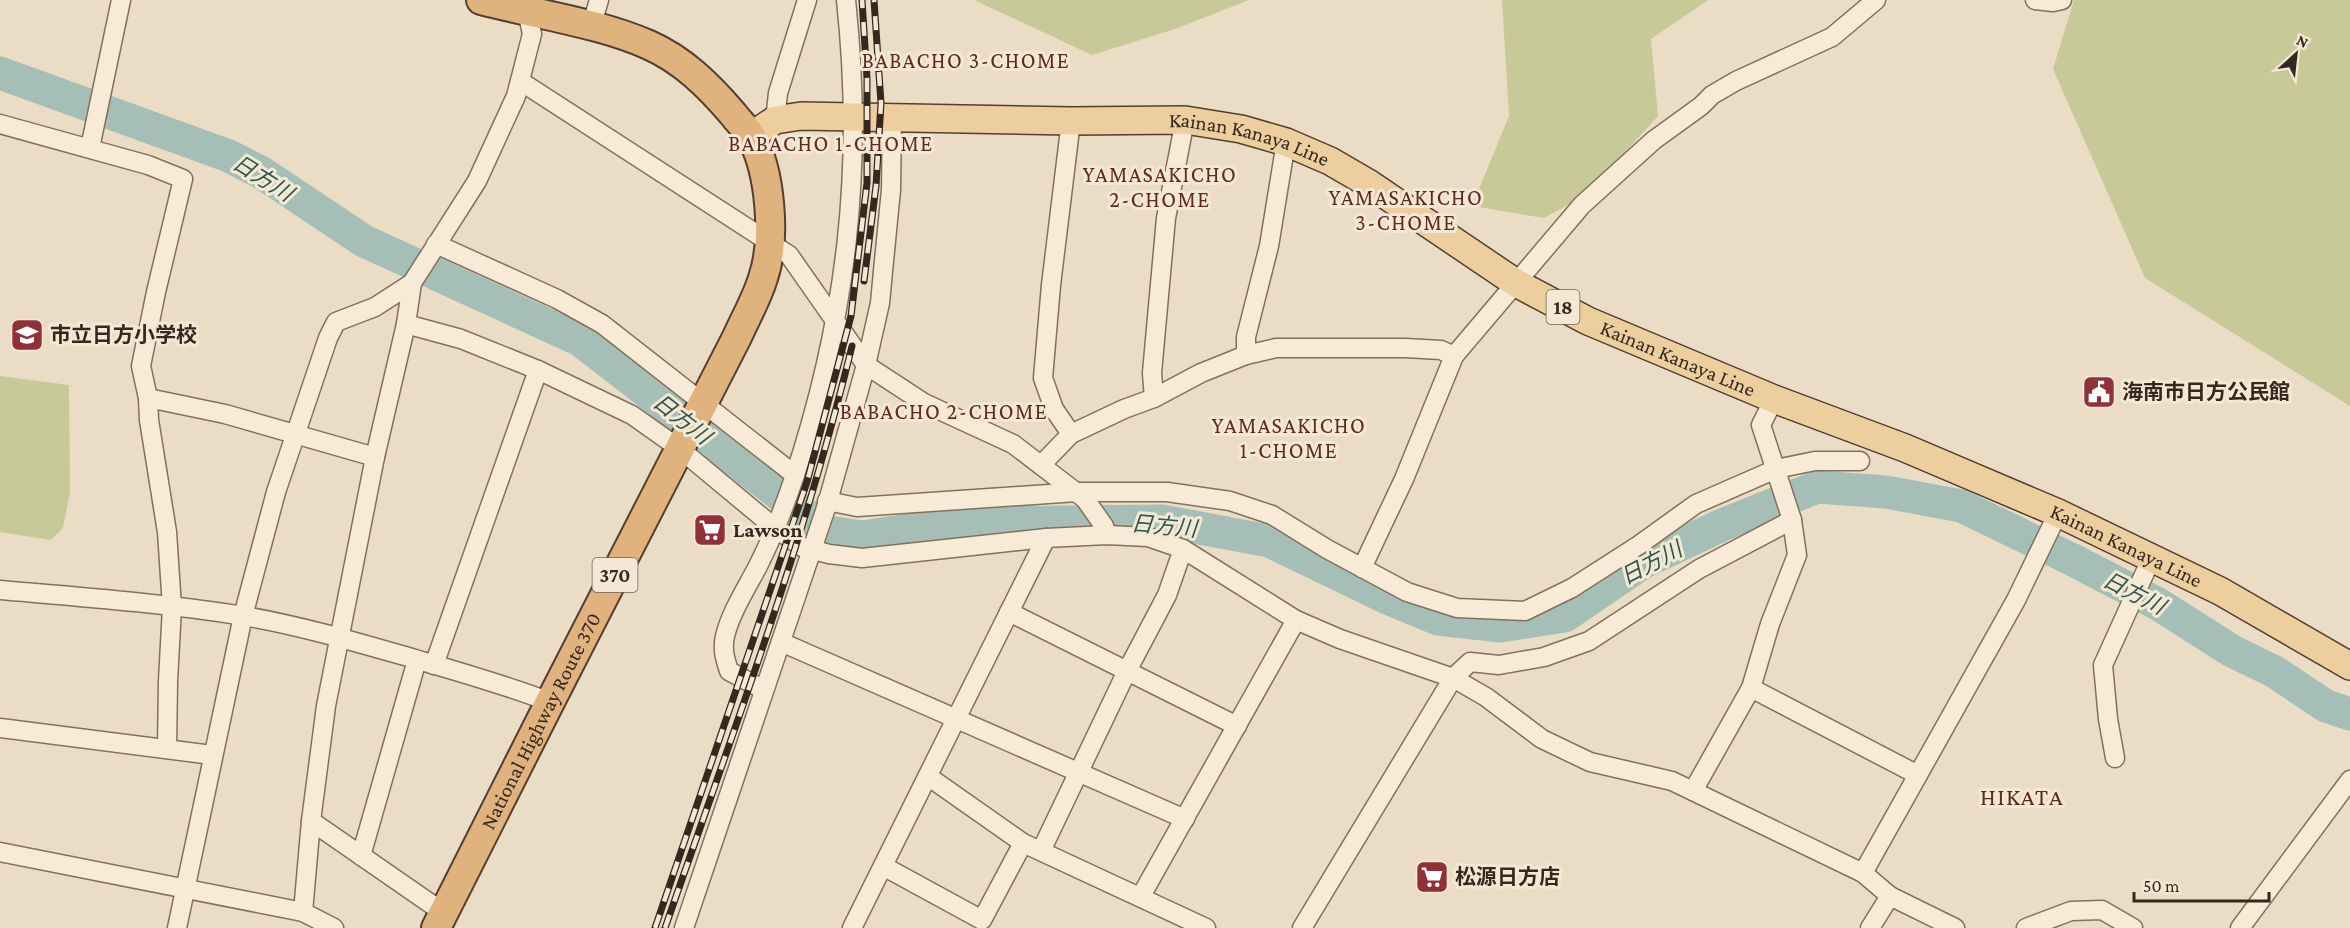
<svg xmlns="http://www.w3.org/2000/svg" width="2350" height="928" font-family="'Crimson Pro','Noto Sans JP',serif">
  <style>
    .green { fill: #c7c999 }
    .lines { fill: none; stroke-linecap: round; stroke-linejoin: round }
    .river { stroke: #a6bfb6; stroke-width: 33 }
    .minor-casing { stroke: #856f5c; stroke-width: 21 }
    .primary-casing { stroke: #533e30; stroke-width: 30 }
    .trunk-casing { stroke: #533e30; stroke-width: 32 }
    .minor { stroke: #f7ebd7; stroke-width: 18 }
    .primary { stroke: #ecce9f; stroke-width: 27 }
    .trunk { stroke: #e0b27d; stroke-width: 28 }
    .rail-casing { stroke: #36281f; stroke-width: 7 }
    .rail { stroke: #f3e8d4; stroke-width: 4.5; stroke-dasharray: 14; stroke-linecap: butt }
    .labels { text-anchor: middle; dominant-baseline: central; stroke-width: 6; stroke-linejoin: round; paint-order: stroke }
    .shield { fill: #f3e8d4; stroke: #6f6255; stroke-width: 1.5 }
    .shield-label { font-size: 20px; font-weight: bold; fill: #36281f }
    .street-label { font-size: 21px; fill: #36281f; stroke: #f3e8d4 }
    .poi-label { font-size: 21px; font-weight: bold; fill: #36281f; stroke: #f3e8d4; text-anchor: start }
    .neighbourhood-label { font-size: 22px; letter-spacing: 1.5px; fill: #602921; stroke: #f3e8d4 }
    .water-label { font-size: 22px; font-style: italic; fill: #2f554f; stroke: #f3e8d4 }
    .quarter-label { font-size: 24px; letter-spacing: 1.5px; fill: #602921; stroke: #f3e8d4 }
  </style>
  <rect width="100%" height="100%" fill="#ebddc5"/>
  <g class="green">
    <polygon points="974,0 1249,0 1175,29 1092,55"/>
    <polygon points="1502,0 1708,0 1651,39 1658,116 1586,195 1544,218 1472,206 1509,116"/>
    <polygon points="2074,0 2350,0 2350,406 2145,278 2053,69"/>
    <polygon points="0,376 69,385 70,492 63,528 51,540 0,532"/>
  </g>
  <g class="lines">
    <polyline class="river" points="0,73 229,156 262,173 364,241 580,340 828,532 862,537 956,523 1162,521 1269,541 1385,597 1438,619 1500,626 1565,616 1644,562 1722,525 1817,487 1886,492 1961,506 2071,559 2158,604 2232,651 2275,672 2326,706 2350,714"/>
    <defs>
      <g id="minor">
        <polyline points="2035,0 2053,2 2062,0"/>
        <polyline points="591,27 599,0"/>
        <polyline points="520,81 789,255 866,365 924,403 1013,444 1085,499 1104,526 1107,535"/>
        <polyline points="775,120 778,93 807,0"/>
        <polyline points="0,124 148,165 183,179 156,292 141,366 148,398 149,420 167,532 172,607 168,681 167,749"/>
        <polyline points="90,148 121,0"/>
        <polyline points="436,244 557,299 602,324 795,475"/>
        <polyline points="406,324 461,339 538,370 632,415 680,449 775,528 802,547 829,554 862,558 1046,538"/>
        <polyline points="1246,355 1246,337 1269,246 1286,142"/>
        <polyline points="148,398 225,414 375,457"/>
        <polyline points="1154,398 1152,373 1166,218 1185,120"/>
        <polyline points="1071,434 1054,409 1043,378 1051,285 1071,121"/>
        <polyline points="1041,465 1071,434 1124,409 1154,398 1201,373 1246,355 1276,348 1405,348 1441,350 1454,356"/>
        <polyline points="827,501 857,507 1077,492 1167,492 1230,501 1272,515 1327,549 1407,592 1457,608 1525,611 1572,588 1639,545 1696,504 1776,469 1815,461 1860,461"/>
        <polyline points="1362,568 1404,479 1454,356 1582,205 1654,140 1701,106 1712,95 1736,81 1832,37 1876,0"/>
        <path d="M0,590C81,597 163,603 244,616C302,626 359,643 415,659C460,672 506,685 550,702"/>
        <polyline points="1009,612 1237,726"/>
        <polyline points="781,642 1185,819"/>
        <polyline points="434,665 538,370"/>
        <polyline points="1751,688 1770,624 1797,555 1792,520 1761,425 1774,399"/>
        <path d="M764,690L729,671C725,659 722,649 725,636C731,612 746,589 758,566C772,538 784,508 794,478C847,318 864,168 846,0"/>
        <polyline points="0,728 212,755"/>
        <polyline points="2115,758 2108,719 2103,665 2152,557"/>
        <polyline points="929,777 1023,843 1206,928"/>
        <polyline points="1693,791 1751,688 1918,775"/>
        <polyline points="311,821 444,913"/>
        <polyline points="1041,851 1127,671 1167,595 1183,549"/>
        <polyline points="0,852 303,912"/>
        <polyline points="361,856 417,660"/>
        <polyline points="883,866 982,920 1023,843"/>
        <polyline points="1863,873 2016,600 2058,513"/>
        <polyline points="1141,896 1296,620"/>
        <polyline points="177,928 243,616 276,492 328,338 336,322 375,307 412,283"/>
        <polyline points="334,928 303,912 311,821 326,706 375,457 406,324 412,283 477,181 516,96 532,34 525,2"/>
        <polyline points="684,928 826,508 866,365 880,303 883,271 891,190 892,117"/>
        <polyline points="852,928 1046,538 1107,535 1148,537 1183,549 1296,620 1340,639 1453,678 1486,697 1542,739 1590,762 1672,781 1863,873 1890,896 1955,928"/>
        <polyline points="1302,928 1453,678 1470,662 1499,665 1544,657 1589,641 1699,569 1792,520"/>
        <polyline points="1870,928 1890,896"/>
        <polyline points="2026,928 2071,911 2102,910 2133,928"/>
        <polyline points="2240,928 2350,780"/>
      </g>
      <g id="primary">
        <path id="s1" d="M751,136L775,120L801,116L1071,121L1185,120L1241,129L1286,142L1330,161L1368,183L1516,283L1588,321L1774,399L1905,448L2058,513L2220,591L2350,666"/>
      </g>
      <g id="trunk">
        <path id="s2" d="M436,928L550,702L737,337C746,317 757,298 763,278C776,240 771,170 750,135C746,128 738,121 733,114C709,86 683,60 649,45C600,23 534,14 481,0"/>
      </g>
    </defs>
    <use href="#minor" class="minor-casing"/>
    <use href="#primary" class="primary-casing"/>
    <use href="#trunk" class="trunk-casing"/>
    <use href="#minor" class="minor"/>
    <use href="#primary" class="primary"/>
    <use href="#trunk" class="trunk"/>
    <defs>
      <g id="rail">
        <polyline points="864,281 876,186 881,103 874,0"/>
        <polyline points="655,928 807,482 851,316 867,183 867,78 862,0"/>
        <path d="M665,928C732,735 804,544 852,346"/>
      </g>
    </defs>
    <use href="#rail" class="rail-casing"/>
    <use href="#rail" class="rail"/>
  </g>
  <defs>
    <symbol id="school-square" viewBox="-11 -11 22 22"><rect x="-9" y="-9" width="18" height="18" rx="4" fill="#903038" stroke="#f3e8d4"/><path d="M0-5L7-2L0 1L-7-2ZM-4 1L0 2.5L4 1V4Q0 6-4 4Z" fill="#fff"/></symbol>
    <symbol id="civic-square" viewBox="-11 -11 22 22"><rect x="-9" y="-9" width="18" height="18" rx="4" fill="#903038" stroke="#f3e8d4"/><path d="M-.6-6.5H3V-4.5H.6V-3L4-1V1h2V6H-6V1h2V-1L-.6-3ZM-1.2 2.5V6h2.4V2.5Z" fill="#fff"/></symbol>
    <symbol id="supermarket-square" viewBox="-11 -11 22 22"><rect x="-9" y="-9" width="18" height="18" rx="4" fill="#903038" stroke="#f3e8d4"/><path d="M-6-5.5h2.5l.6 2H6L4.5 2H-2.5L-4.4-4H-6ZM-1.5 3.2a1.3 1.3 0 1 0 .1 0ZM3 3.2a1.3 1.3 0 1 0 .1 0Z" fill="#fff"/></symbol>
  </defs>
  <g fill-rule="evenodd">
    <use href="#school-square" x="8" y="316" width="38" height="38"/>
    <use href="#civic-square" x="2080" y="373" width="38" height="38"/>
    <use href="#supermarket-square" x="691" y="511" width="38" height="38"/>
    <use href="#supermarket-square" x="1413" y="858" width="38" height="38"/>
  </g>
  <g class="labels">
    <g class="shield">
      <rect x="1546.5" y="290" width="33" height="34" rx="4.5"/>
      <rect x="592.5" y="558" width="45" height="34" rx="4.5"/>
    </g>
    <g class="shield-label">
      <text x="1563" y="307">18</text>
      <text x="615" y="575">370</text>
    </g>
    <g class="street-label">
      <text stroke="none"><textPath href="#s1" startOffset="506">Kainan Kanaya Line</textPath></text>
      <text stroke="none"><textPath href="#s1" startOffset="992">Kainan Kanaya Line</textPath></text>
      <text stroke="none"><textPath href="#s1" startOffset="1478">Kainan Kanaya Line</textPath></text>
      <text stroke="none"><textPath href="#s2" startOffset="232">National Highway Route 370</textPath></text>
    </g>
    <g class="poi-label">
      <text x="50" y="335">市立日方小学校</text>
      <text x="2122" y="392">海南市日方公民館</text>
      <text x="733" y="530">Lawson</text>
      <text x="1455" y="877">松源日方店</text>
    </g>
    <g class="neighbourhood-label">
      <text x="966" y="60">BABACHO 3-CHOME</text>
      <text x="831" y="143">BABACHO 1-CHOME</text>
      <text x="1160" y="174">YAMASAKICHO<tspan x="1160" dy="25">2-CHOME</tspan></text>
      <text x="1406" y="197">YAMASAKICHO<tspan x="1406" dy="25">3-CHOME</tspan></text>
      <text x="944" y="411">BABACHO 2-CHOME</text>
      <text x="1289" y="425">YAMASAKICHO<tspan x="1289" dy="25">1-CHOME</tspan></text>
    </g>
    <g class="water-label">
      <text transform="translate(263 178) rotate(32)">日方川</text>
      <text transform="translate(682 419) rotate(38)">日方川</text>
      <text transform="translate(1164 526) rotate(5)">日方川</text>
      <text transform="translate(1651 563) rotate(-28)">日方川</text>
      <text transform="translate(2134 593) rotate(27)">日方川</text>
    </g>
    <g class="quarter-label">
      <text x="2022" y="796">HIKATA</text>
    </g>
  </g>
  <g transform="translate(2296 54) rotate(27)" stroke="#f3e8d4" stroke-width="4.5" paint-order="stroke">
  <path d="M0-4.5L10 22L0 15L-10 22Z" fill="#36281f"/>
  <text y="-9" font-size="16" font-weight="bold" text-anchor="middle" fill="#36281f">N</text>
  </g>
  <path d="M2134 892v9h135v-9" fill="none" stroke="#36281f" stroke-width="3"/>
  <text x="2143" y="892" font-size="18" fill="#36281f" stroke="#f3e8d4" stroke-width="4.5" paint-order="stroke">50 m</text>
</svg>
